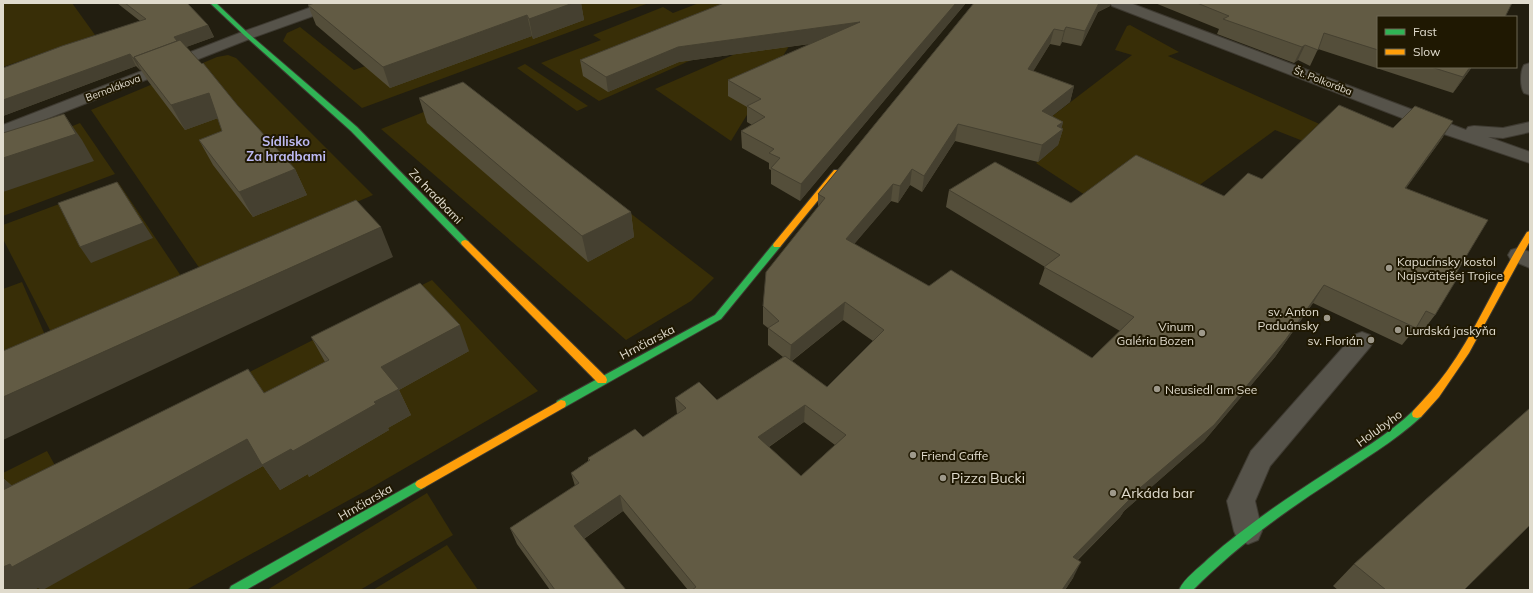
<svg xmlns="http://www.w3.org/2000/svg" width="1533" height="593" font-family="Mulish,sans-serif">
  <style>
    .green { fill: #382e07 }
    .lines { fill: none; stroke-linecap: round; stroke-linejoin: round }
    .street-casing { stroke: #3e3a31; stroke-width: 2 }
    .fast-casing { stroke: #3e3a31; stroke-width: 2 }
    .slow-casing { stroke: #3e3a31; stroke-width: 2 }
    .street { fill: #56534a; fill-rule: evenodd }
    .fast { fill: #30b455; fill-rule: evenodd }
    .slow { fill: #ff9f0a; fill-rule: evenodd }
    .wall { fill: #544e3a; fill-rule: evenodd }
    .shaded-wall { fill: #454030 }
    .building { fill: #625b44; stroke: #454030; fill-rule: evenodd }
    .poi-dot { fill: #9e998b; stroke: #1f1802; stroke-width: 1.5 }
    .labels { text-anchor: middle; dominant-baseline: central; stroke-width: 4; stroke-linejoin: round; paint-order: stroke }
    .far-street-label { font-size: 10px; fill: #e0dbcd; stroke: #1f1802 }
    .street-label { font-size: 12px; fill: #e0dbcd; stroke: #1f1802 }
    .poi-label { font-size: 12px; fill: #e0dbcd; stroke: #1f1802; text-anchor: start }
    .neighbourhood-label { font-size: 13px; font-weight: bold; fill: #bdbaf3; stroke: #1f1802 }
    .near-poi-label { font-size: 14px; fill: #e0dbcd; stroke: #1f1802; text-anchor: start }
  </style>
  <rect width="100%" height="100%" fill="#221e10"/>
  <g class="green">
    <polygon points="3,3 72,3 95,35 3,67"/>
    <polygon points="547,3 649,3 362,108 283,41 287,33 300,27 354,70"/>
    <polygon points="699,3 811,3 815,5 599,101 541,63 601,40 593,35 663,7 673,13"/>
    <polygon points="802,25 731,141 655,89"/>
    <polygon points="1130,25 1179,52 1168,56 1404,162 1387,174 1275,130 1183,197 1088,197 1036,163 1058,145 1009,149 1132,55 1115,50 1127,26"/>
    <polygon points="228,55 236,58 373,195 200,269 91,110 217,57"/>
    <polygon points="525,64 588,106 577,111 517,68"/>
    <polygon points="474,92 714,278 691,301 626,340 381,129"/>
    <polygon points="80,123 115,174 3,216 3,154"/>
    <polygon points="118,182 181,276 51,332 3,239 3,225"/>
    <polygon points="432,280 538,391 369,489 186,590 3,590 3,473 47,451 57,469"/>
    <polygon points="22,282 45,335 3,353 3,289"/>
    <polygon points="427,493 453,535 360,590 267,590"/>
    <polygon points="447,545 478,590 373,590"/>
  </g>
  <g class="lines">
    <defs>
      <g id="street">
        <polygon points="323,3 343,3 341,6 252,38 3,136 3,125 242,32"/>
        <polygon points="1110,3 1130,3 1466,130 1468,127 1474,126 1503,128 1530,122 1530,132 1503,138 1488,137 1530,152 1530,163 1441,133 1112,6"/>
        <path d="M1530,63V95L1524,93C1520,87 1520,71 1524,65Z"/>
        <polygon points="1518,248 1530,252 1530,268 1511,260 1508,255 1511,250"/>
        <polygon points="1362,332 1370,335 1374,341 1370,347 1270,466 1255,501 1262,531 1258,540 1248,544 1238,540 1234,531 1227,501 1251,451 1354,335"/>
      </g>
      <g id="fast">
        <polygon points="210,3 216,3 249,34 357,127 468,241 469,243 468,245 462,245 351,131 245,36"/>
        <polygon points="777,242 780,243 781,245 780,247 721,319 565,407 561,408 557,407 556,404 557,401 715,315 774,243"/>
        <path d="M1417,410L1421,411L1422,414L1421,417C1394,442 1362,460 1332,481C1282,513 1235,548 1193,590H1179C1184,578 1199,568 1208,559C1245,526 1287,498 1329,471C1358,452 1388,435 1413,411Z"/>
        <polygon points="421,479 425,481 427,484 425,487 246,590 229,590 231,586"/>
      </g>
      <g id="slow">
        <polygon points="834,170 837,170 841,172 780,247 774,247 773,245 774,243"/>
        <path d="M1530,231V241L1469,353L1439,397L1421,417L1417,418L1413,417L1412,414L1413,411C1425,398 1437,385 1447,371C1478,328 1498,277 1527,232Z"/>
        <polygon points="465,240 468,241 606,377 607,380 606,383 598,383 462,245 461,243 462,241"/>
        <polygon points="561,400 565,401 566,404 565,407 425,487 421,489 417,487 415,484 417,481"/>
      </g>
    </defs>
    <use href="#street" class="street-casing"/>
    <use href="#fast" class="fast-casing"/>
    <use href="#slow" class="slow-casing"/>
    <use href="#street" class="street"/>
    <use href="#fast" class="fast"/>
    <use href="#slow" class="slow"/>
  </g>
  <g class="wall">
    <polygon points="117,3 187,3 208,25 214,37 186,47 238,106 295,169 307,195 253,217 213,165 199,140 222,131 218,118 185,130 148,81 141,70 140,70 136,66 3,116 3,68 140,21"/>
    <polygon points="315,3 581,3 584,20 533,39 532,36 390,88 316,25 308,5"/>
    <polygon points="724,3 966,3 800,201 771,184 771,170 769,169 769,163 742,148 741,131 752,125 747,122 747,107 728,96 728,80 810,44 679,62 608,92 583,76 580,60"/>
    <path d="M974,3L1110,6L1098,12L1081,46L1062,42L1060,46L1050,44L1033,71L1074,86L1070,102L1052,116L1063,122L1061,128L1063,129L1058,145L1038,162L955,141L922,192L910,185L898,203L891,201L854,244L929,286L1092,358L1120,331L1039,284L1045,267L946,207L949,190L1071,203L1224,196L1262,179L1393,128L1443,137L1406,188L1455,275L1435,315L1422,332L1415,329L1402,345L1313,303L1275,357L1204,441L1124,511L1120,517L1078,560L1073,578L1065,590H688L623,511L584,539L626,590H550L517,544L510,528L575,486L571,473L588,461V458L643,437L677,414L675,398L717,400L783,357L768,345V328L763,324V306L818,208V194ZM843,320L873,341L827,387L792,361ZM804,422L835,445L801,476L769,447Z"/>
    <polygon points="1155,3 1512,3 1378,17 1378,67 1472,67 1453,93 1318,49 1310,66 1298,60 1294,63 1217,34 1219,29"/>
    <polygon points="419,98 631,212 634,237 588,262 427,123"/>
    <polygon points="311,337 469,351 399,390 411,415 388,428 389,430 309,477 308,474 280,490 263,466 38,588 3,478 12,486 264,393 325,362"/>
    <polygon points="1354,564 1464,590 1338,590 1333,586"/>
  </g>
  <g class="shaded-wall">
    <polygon points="573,3 581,3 584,20 533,39 529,19"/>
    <polygon points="956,3 966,3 800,201 801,184"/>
    <polygon points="1099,3 1111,3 1110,6 1098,12 1081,46 1085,31"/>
    <polygon points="527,15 532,36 390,88 383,67"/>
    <polygon points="860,22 859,37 679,62 608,92 606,77 678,47"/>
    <polygon points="208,25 214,37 181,49 174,37"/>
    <polygon points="1066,27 1062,42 1060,46 1064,31"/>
    <polygon points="1054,29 1050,44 1025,85 1028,69"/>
    <polygon points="1305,45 1298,60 1294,63 1302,47"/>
    <polygon points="130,54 136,66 3,116 3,100"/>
    <polygon points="133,58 135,58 141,70 140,70"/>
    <polygon points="1470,67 1472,67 1453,93 1463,77"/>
    <polygon points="1074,86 1070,102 1038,127 1042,111"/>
    <polygon points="209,93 221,117 185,130 171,105"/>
    <polygon points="64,114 82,140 94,161 3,192 3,158"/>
    <polygon points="1453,121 1443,137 1394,205 1405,188"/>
    <polygon points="1063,122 1061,131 1063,129 1058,145 1038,162 1042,145 1057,126"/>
    <polygon points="958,124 955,141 922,192 924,176"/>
    <polygon points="295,169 307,195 253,217 239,192"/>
    <polygon points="912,169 910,185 898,203 900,186"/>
    <polygon points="117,182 153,238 91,263 80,247"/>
    <polygon points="893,184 891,201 844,256 846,239"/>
    <polygon points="631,212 634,237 588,262 582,236"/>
    <polygon points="381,227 393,257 3,440 3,397"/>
    <polygon points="1324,285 1313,303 1275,357 1204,441 1124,511 1120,517 1065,572 1073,557"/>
    <polygon points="845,302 843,320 790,362 791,345"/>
    <polygon points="460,325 469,351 399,390 411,415 388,428 389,430 309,477 308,474 280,490 263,466 43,590 41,590 38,588 35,590 3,590 3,567 247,439 374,402 381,367"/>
    <polygon points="805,405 804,422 758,454 758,437"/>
    <polygon points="3,478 18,491 3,496"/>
    <polygon points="620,495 623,511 579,542 574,526"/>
    <polygon points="1081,562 1073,578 1065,590 1062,590"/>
  </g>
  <g class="building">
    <polygon points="125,3 187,3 208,25 174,37 177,41 134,57 135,58 133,58 130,54 3,100 3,68 62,46 146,19"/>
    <polygon points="315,3 573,3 529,19 527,15 383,67 308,5"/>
    <polygon points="724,3 956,3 801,184 771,168 780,158 769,153 774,149 741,131 765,117 747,106 761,99 728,80 860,22 678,47 606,77 580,60"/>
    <path d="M974,3H1099L1085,31L1066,27L1064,31L1054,29L1028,69L1074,86L1042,111L1063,122L1057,126L1063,129L1042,145L958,124L924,176L912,169L900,186L893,184L846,239L929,286L951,270L1092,358L1134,317L1044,267L1060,255L949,190L995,162L1071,203L1136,155L1224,196L1248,173L1262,179L1339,105L1393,128L1415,106L1453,121L1405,188L1488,220L1455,275L1458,277L1435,315L1426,311L1416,328L1324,285L1286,339L1214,425L1127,499L1129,500L1073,557L1081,562L1062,590H692L696,587L620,495L574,526L626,590H555L510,528L579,483L571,473L590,460L588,458L635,429L643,437L686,408L675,398L699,382L717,400L785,356L827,387L884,330L845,302L791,345L768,328L779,321L763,306L766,272L825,198L818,194ZM805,405L846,435L801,476L758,437Z"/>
    <polygon points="1197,3 1512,3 1505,17 1378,17 1378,50 1324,33 1318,50 1305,45 1302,47 1223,19 1229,16"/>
    <polygon points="180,40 202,64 203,63 238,106 295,169 239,192 199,140 222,131 209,93 171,105 134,57"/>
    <polygon points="1431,67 1470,67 1463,77"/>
    <polygon points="463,82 631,212 582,236 419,98"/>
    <polygon points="64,114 76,134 3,158 3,133"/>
    <polygon points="117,182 143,223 80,247 58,203"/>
    <polygon points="356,200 381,227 3,397 3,351"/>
    <polygon points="420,283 460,325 381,367 399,389 374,402 376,404 293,451 291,449 262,465 247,439 12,567 10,564 3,567 3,490 248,369 264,393 329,360 311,337"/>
    <polygon points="1530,408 1530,525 1464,590 1386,590 1354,564 1425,500"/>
  </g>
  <g class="poi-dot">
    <circle cx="1389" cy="268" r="4"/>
    <circle cx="1327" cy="318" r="4"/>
    <circle cx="1398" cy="330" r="4"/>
    <circle cx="1202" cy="333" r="4"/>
    <circle cx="1371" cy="340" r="4"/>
    <circle cx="1157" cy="389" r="4"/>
    <circle cx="913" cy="455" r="4"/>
    <circle cx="943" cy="478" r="4"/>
    <circle cx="1113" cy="493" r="4"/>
  </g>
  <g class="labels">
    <g class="far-street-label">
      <text transform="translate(1323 81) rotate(21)">Št. Polkorába</text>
      <text transform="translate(113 88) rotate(-21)">Bernolákova</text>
    </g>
    <g class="street-label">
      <text transform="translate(436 196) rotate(46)">Za hradbami</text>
      <text transform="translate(647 342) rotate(-28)">Hrnčiarska</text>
      <text transform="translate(1379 428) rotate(-36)">Holubyho</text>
      <text transform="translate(365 502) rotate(-30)">Hrnčiarska</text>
    </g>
    <g class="poi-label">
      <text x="1397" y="261">Kapucínsky kostol<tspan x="1397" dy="14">Najsvätejšej Trojice</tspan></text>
      <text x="1319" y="311" text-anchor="end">sv. Anton<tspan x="1319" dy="14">Paduánsky</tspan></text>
      <text x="1194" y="326" text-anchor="end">Vinum<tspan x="1194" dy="14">Galéria Bozen</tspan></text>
      <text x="1406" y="330">Lurdská jaskyňa</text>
      <text x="1363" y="340" text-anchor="end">sv. Florián</text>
      <text x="1165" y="389">Neusiedl am See</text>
      <text x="921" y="455">Friend Caffe</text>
    </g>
    <g class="neighbourhood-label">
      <text x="286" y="141">Sídlisko<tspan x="286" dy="15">Za hradbami</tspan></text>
    </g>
    <g class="near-poi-label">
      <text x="951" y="478">Pizza Bucki</text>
      <text x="1121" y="493">Arkáda bar</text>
    </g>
  </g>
  <rect width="1533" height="593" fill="none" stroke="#e0dbcd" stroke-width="8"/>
  <rect x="1377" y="16" width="140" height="52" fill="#1f1802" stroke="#6c6653"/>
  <rect x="1385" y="29" width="20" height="6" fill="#30b455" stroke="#6c6653"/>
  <text x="1413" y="36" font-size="12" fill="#e0dbcd">Fast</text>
  <rect x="1385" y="49" width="20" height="6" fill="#ff9f0a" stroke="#6c6653"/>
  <text x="1413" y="56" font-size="12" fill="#e0dbcd">Slow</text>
</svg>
